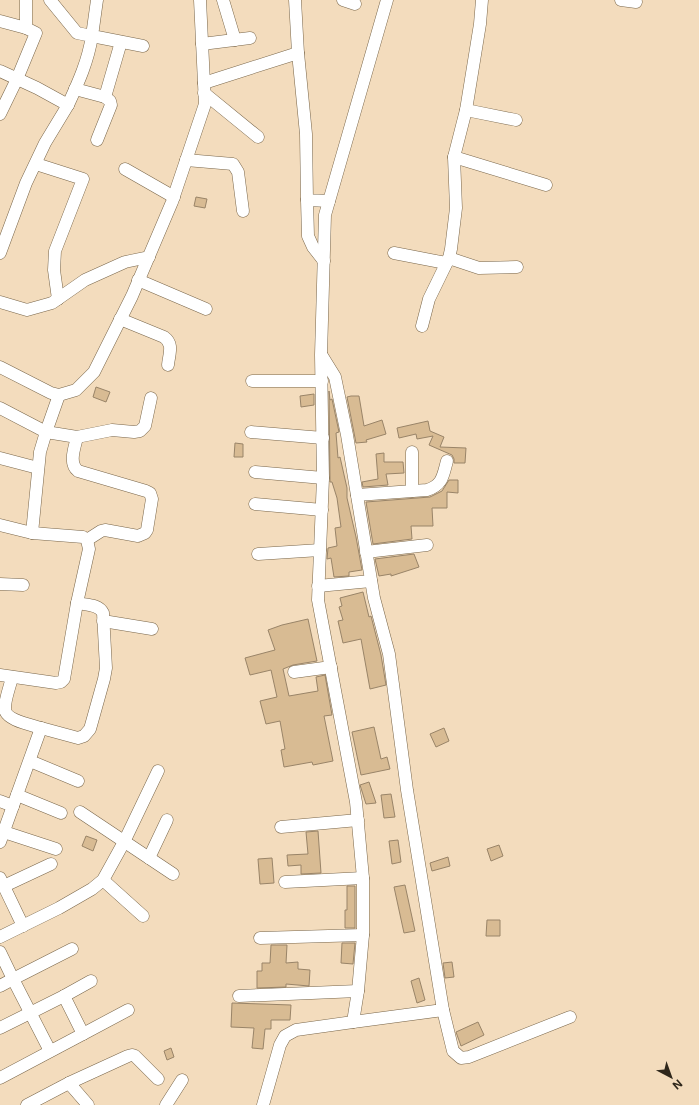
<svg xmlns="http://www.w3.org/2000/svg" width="699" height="1105" font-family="Inter,sans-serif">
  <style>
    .building { fill: #d8bb93; stroke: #998468 }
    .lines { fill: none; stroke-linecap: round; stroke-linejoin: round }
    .minor-casing { stroke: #79664a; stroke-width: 13 }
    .minor { stroke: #fff; stroke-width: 12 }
  </style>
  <rect width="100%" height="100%" fill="#f3dcbd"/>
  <g class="building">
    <polygon points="196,197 207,199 205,208 194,206"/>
    <polygon points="96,387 110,392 106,402 93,397"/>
    <polygon points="329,391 330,400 332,399 339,432 336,433 338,458 340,457 347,488 347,498 356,537 362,570 349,572 349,576 334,577 331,558 327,559 328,548 337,546 335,528 341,527 337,498 332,482 330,482"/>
    <polygon points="314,394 314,405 301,407 300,396"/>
    <polygon points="351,396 359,396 364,426 382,420 386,434 366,440 367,442 356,443 347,397"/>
    <polygon points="428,421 430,431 444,437 440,447 466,448 465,463 454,463 454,459 452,455 429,445 433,436 417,439 416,434 399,438 397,428"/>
    <polygon points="235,443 243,444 243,457 234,457"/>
    <polygon points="384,453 384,462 403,462 404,473 386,474 388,485 363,487 362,482 378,479 376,454"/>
    <polygon points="449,480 458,480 458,493 447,492 447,508 432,508 433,526 411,526 412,539 373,544 366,502 430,497 442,491"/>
    <polygon points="414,554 419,567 391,576 391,574 379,576 375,559"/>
    <polygon points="363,592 369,617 371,616 381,655 386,685 370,689 361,639 343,643 338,621 343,620 339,607 342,606 340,598"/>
    <polygon points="308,619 317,661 293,665 283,669 289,696 318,691 316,677 325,675 332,715 324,716 333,761 313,765 312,762 284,767 281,750 285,749 280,721 266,724 260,701 277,697 271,670 250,675 245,658 275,650 268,630 282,625"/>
    <polygon points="374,727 381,759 387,757 390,769 361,775 352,732"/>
    <polygon points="444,728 449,741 436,747 430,734"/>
    <polygon points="369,782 376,803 366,804 360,785"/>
    <polygon points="391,794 395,817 384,818 381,795"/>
    <polygon points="318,831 321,873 301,874 301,865 288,866 287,855 308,854 306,832"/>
    <polygon points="86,836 97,840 93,851 82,846"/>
    <polygon points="398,840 401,862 392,864 389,841"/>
    <polygon points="499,845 503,856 491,861 487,849"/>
    <polygon points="448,857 450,866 432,871 430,863"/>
    <polygon points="272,858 274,883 260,884 258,859"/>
    <polygon points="405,885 415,931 404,933 394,887"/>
    <polygon points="347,886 355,886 355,928 345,928 345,910 347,910"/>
    <polygon points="487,920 500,920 500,936 486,936"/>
    <polygon points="342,943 355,943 353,964 341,963"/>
    <polygon points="271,945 287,945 286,963 298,962 298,969 310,970 309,986 286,984 286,987 257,988 257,971 262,971 262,963 270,963"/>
    <polygon points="452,962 454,977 445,978 443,963"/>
    <polygon points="419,978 425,1000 417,1003 411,981"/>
    <polygon points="232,1003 291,1005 290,1020 271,1020 271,1029 265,1029 263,1049 252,1048 254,1028 231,1027"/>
    <polygon points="478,1022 484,1035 461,1046 456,1032"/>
    <polygon points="171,1048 174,1057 167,1060 164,1051"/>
  </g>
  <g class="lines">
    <defs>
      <g id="minor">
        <polyline points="97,0 92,36 143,46"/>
        <polyline points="223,0 235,40"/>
        <polyline points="295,0 298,53 306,134 307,200 329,201"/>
        <polyline points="343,0 355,4"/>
        <polyline points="621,0 636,2"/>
        <polyline points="0,21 26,28"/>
        <polyline points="202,44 250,38"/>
        <path d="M0,71L37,88L68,105C79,81 88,61 92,36L77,33L50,0"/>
        <polyline points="204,83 298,53"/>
        <polyline points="75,89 105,97 110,101 111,105 97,140"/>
        <polyline points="204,93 258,137"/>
        <polyline points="105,97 121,42"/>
        <polyline points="466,110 516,120"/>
        <polyline points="0,114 17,79 36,33 26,28 26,0"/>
        <polyline points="454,157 546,185"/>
        <polyline points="186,160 233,164 238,172 243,211"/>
        <polyline points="36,164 83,179 55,251 54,270 58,299"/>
        <polyline points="125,169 174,197"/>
        <polyline points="307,200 308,236 313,247 324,261"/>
        <polyline points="0,253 26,183 45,143 68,105"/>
        <polyline points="394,253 446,263"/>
        <polyline points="449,258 479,268 517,267"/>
        <polyline points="138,280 206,309"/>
        <polyline points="0,302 27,310 52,303 85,280 125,262 149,257"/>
        <path d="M120,319L164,337C174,344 169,354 168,365"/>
        <polyline points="422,326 429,299 449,258 451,249 456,208 454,157 466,110 480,24 482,0"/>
        <polyline points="322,356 335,377 347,435 374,598 389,654 407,790 443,1010 353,1022"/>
        <polyline points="0,367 51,393 59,395 76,390 94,372 132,296 172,202 205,104 200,0"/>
        <polyline points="252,381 322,381"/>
        <polyline points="59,395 46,432 77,437 112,430 134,432 140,431 145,426 151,398"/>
        <polyline points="0,408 46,432 40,452 32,533 83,537 87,540 89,549 77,603 64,679 61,682 56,683 0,675"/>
        <polyline points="251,432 323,438"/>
        <path d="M77,437C75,447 68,463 78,471L146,491L150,493L152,499L147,530L145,533L138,536L105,530L101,531L87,540"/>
        <polyline points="0,458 38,468"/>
        <polyline points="255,472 323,478"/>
        <polyline points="412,491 412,452"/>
        <path d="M357,495L427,490C443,485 443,475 447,461"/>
        <polyline points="255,504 322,510"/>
        <polyline points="0,525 32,533"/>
        <polyline points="366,552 427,545"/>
        <polyline points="258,554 320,550"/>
        <polyline points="0,584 23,585"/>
        <polyline points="318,586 371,581"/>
        <polyline points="103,621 152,629"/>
        <polyline points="294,672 331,667"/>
        <path d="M12,677C10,687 5,698 5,708C4,720 32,725 41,728"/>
        <polyline points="30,761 78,781"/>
        <polyline points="17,795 61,813"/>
        <polyline points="0,801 13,806"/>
        <polyline points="80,812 173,874"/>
        <polyline points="281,827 358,820"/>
        <polyline points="4,832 56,849"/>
        <path d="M0,842L41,728L78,738L84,736L90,729L104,679L106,668L103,613C99,604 86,605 77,603"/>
        <polyline points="149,858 167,820"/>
        <polyline points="0,878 23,926"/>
        <polyline points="103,880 143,916"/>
        <polyline points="285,882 363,878"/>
        <polyline points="4,886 51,864"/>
        <polyline points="0,937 59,908 92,889 103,880 124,842 158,771"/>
        <polyline points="260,938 363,935"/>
        <polyline points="0,952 13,979 72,949"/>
        <polyline points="0,986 13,979 50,1051"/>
        <polyline points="64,996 91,981"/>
        <polyline points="239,996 358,991"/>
        <polyline points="443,1010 453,1051 461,1058 469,1057 570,1017"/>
        <polyline points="0,1028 64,996 83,1034 0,1078"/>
        <polyline points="83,1034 128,1010"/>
        <polyline points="27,1105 69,1083"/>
        <polyline points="88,1105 69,1083 128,1056 132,1055 135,1056 158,1079"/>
        <polyline points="166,1105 182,1080"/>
        <polyline points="263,1105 280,1045 285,1036 296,1030 353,1022 358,991 363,935 363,878 356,802 318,600 323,478 321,355 325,215 387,0"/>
      </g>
    </defs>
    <use href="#minor" class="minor-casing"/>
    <use href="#minor" class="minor"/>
  </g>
  <g transform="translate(671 1077) rotate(139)" stroke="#f3dcbd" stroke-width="3" paint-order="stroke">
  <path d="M0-3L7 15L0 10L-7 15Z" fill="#2f271b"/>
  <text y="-6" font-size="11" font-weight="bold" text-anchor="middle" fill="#2f271b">N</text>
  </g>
</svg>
